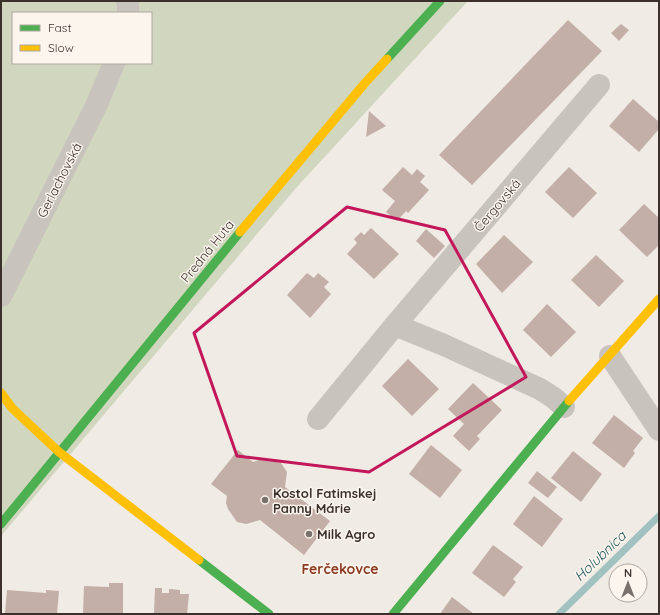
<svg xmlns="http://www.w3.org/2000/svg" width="660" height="615" font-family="Quicksand,sans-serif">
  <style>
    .green { fill: #d1d6bf; fill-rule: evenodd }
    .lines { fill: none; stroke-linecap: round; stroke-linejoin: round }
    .stream { stroke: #a1c2c1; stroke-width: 7 }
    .building { fill: #c3afa7 }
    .street { stroke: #c9c3be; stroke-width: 22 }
    .fast { stroke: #4caf50; stroke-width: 9 }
    .slow { stroke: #ffc107; stroke-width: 9 }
    .marked { fill: none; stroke: #c2185b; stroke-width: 3; stroke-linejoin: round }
    .poi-dot { fill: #7a716c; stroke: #fbf5ee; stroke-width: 1.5 }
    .labels { text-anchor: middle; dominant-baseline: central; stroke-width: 3; stroke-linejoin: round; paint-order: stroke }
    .street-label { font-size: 13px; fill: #3b302b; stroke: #fbf5ee }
    .poi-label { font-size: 13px; font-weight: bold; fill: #3b302b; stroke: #fbf5ee; text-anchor: start }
    .water-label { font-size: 14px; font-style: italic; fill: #1f5a5e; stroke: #fbf5ee }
    .neighbourhood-label { font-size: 14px; font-weight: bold; fill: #8c3b22; stroke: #fbf5ee }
  </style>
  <rect width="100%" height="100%" fill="#f0ebe5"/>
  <path class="green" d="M1,1H468L296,188L1,536ZM13,13H151V63H13Z"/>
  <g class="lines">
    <polyline class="stream" points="559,614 659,516"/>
  </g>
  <g class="building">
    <polygon points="568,20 602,51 472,185 439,155"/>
    <polygon points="621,24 629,30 619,41 611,33"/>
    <polygon points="633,99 659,122 659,129 639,152 609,126"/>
    <polygon points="369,111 386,126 366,137"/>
    <polygon points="403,167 412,175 417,169 425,176 420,182 429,190 408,213 406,211 397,221 386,212 395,201 382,190"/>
    <polygon points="569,167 597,193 573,218 545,192"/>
    <polygon points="644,204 659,218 659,245 647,257 619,230"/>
    <polygon points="371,228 399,254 374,279 347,254 357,243 354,239 361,232 364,235"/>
    <polygon points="426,229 445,246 434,258 416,241"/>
    <polygon points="504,235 533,262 502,293 476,264"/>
    <polygon points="596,255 624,281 599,307 571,280"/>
    <polygon points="307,273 314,278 318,273 329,282 324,287 331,294 310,318 287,295"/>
    <polygon points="547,304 576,332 551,357 523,330"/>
    <polygon points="408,359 439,389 412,416 382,386"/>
    <polygon points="473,383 502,410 477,436 480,439 469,451 453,436 464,424 448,409"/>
    <polygon points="614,415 643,438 633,451 635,453 624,468 592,443"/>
    <polygon points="431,445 462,470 440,498 409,474"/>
    <polygon points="238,450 253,462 259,460 270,460 281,463 287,472 285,487 330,521 304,555 260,520 246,524 237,522 228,509 226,503 227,496 211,484"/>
    <polygon points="573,451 602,474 581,502 551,478"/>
    <polygon points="537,471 557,487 548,498 528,483"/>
    <polygon points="534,496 563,519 542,547 513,524"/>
    <polygon points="493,545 523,567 513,579 516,582 504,597 472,573"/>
    <polygon points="109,583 123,583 123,614 83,614 84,586 109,587"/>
    <polygon points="155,588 162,588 162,593 169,593 169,589 180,590 180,594 189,594 187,614 154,614"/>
    <polygon points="7,590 46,593 46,590 59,591 57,614 5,614"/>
    <polygon points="452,597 474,614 440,614"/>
  </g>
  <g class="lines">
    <g class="street">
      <polyline points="127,1 128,4 128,13"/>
      <polyline points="1,296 97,104 114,63"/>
      <polyline points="395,325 599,85"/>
      <polyline points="610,356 659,430"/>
      <polyline points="318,419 395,325 444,345 540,389 554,398 564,407"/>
    </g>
    <g class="fast">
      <polyline points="387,59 440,1"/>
      <polyline points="1,524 240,232"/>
      <polyline points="199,560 269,614"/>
      <polyline points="393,614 569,401"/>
    </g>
    <g class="slow">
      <polyline points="240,232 365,83 387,59"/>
      <polyline points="1,393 12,408 59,452 199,560"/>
      <polyline points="569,401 659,299"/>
    </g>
  </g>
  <path class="marked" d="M347,207L445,230L526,377L369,472L237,456L194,333Z"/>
  <g class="poi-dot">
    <circle cx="265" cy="500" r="4"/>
    <circle cx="309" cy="534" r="4"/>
  </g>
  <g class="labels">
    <g class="street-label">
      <text transform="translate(59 180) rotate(-63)">Gerlachovská</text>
      <text transform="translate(497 205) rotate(-50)">Čergovská</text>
      <text transform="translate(207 251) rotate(-51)">Predná Huta</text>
    </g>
    <g class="poi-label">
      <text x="273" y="493">Kostol Fatimskej<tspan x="273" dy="15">Panny Márie</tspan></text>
      <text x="317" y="534">Milk Agro</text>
    </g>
    <g class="water-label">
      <text transform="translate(600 556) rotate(-44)">Holubnica</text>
    </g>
    <g class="neighbourhood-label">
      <text x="340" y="569">Ferčekovce</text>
    </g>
  </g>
  <rect width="660" height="615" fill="none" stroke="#3b302b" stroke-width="4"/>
  <rect x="12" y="12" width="140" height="52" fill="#fbf5ee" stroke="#aea6a0"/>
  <rect x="20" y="25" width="20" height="6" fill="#4caf50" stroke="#aea6a0"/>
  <text x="48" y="32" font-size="12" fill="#3b302b">Fast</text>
  <rect x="20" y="45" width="20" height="6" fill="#ffc107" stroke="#aea6a0"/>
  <text x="48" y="52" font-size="12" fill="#3b302b">Slow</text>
  <g transform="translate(628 583)"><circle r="19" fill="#fbf5ee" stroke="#aea6a0"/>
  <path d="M0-3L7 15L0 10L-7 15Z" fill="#7a716c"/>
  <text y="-6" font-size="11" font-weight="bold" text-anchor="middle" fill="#3b302b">N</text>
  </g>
</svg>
